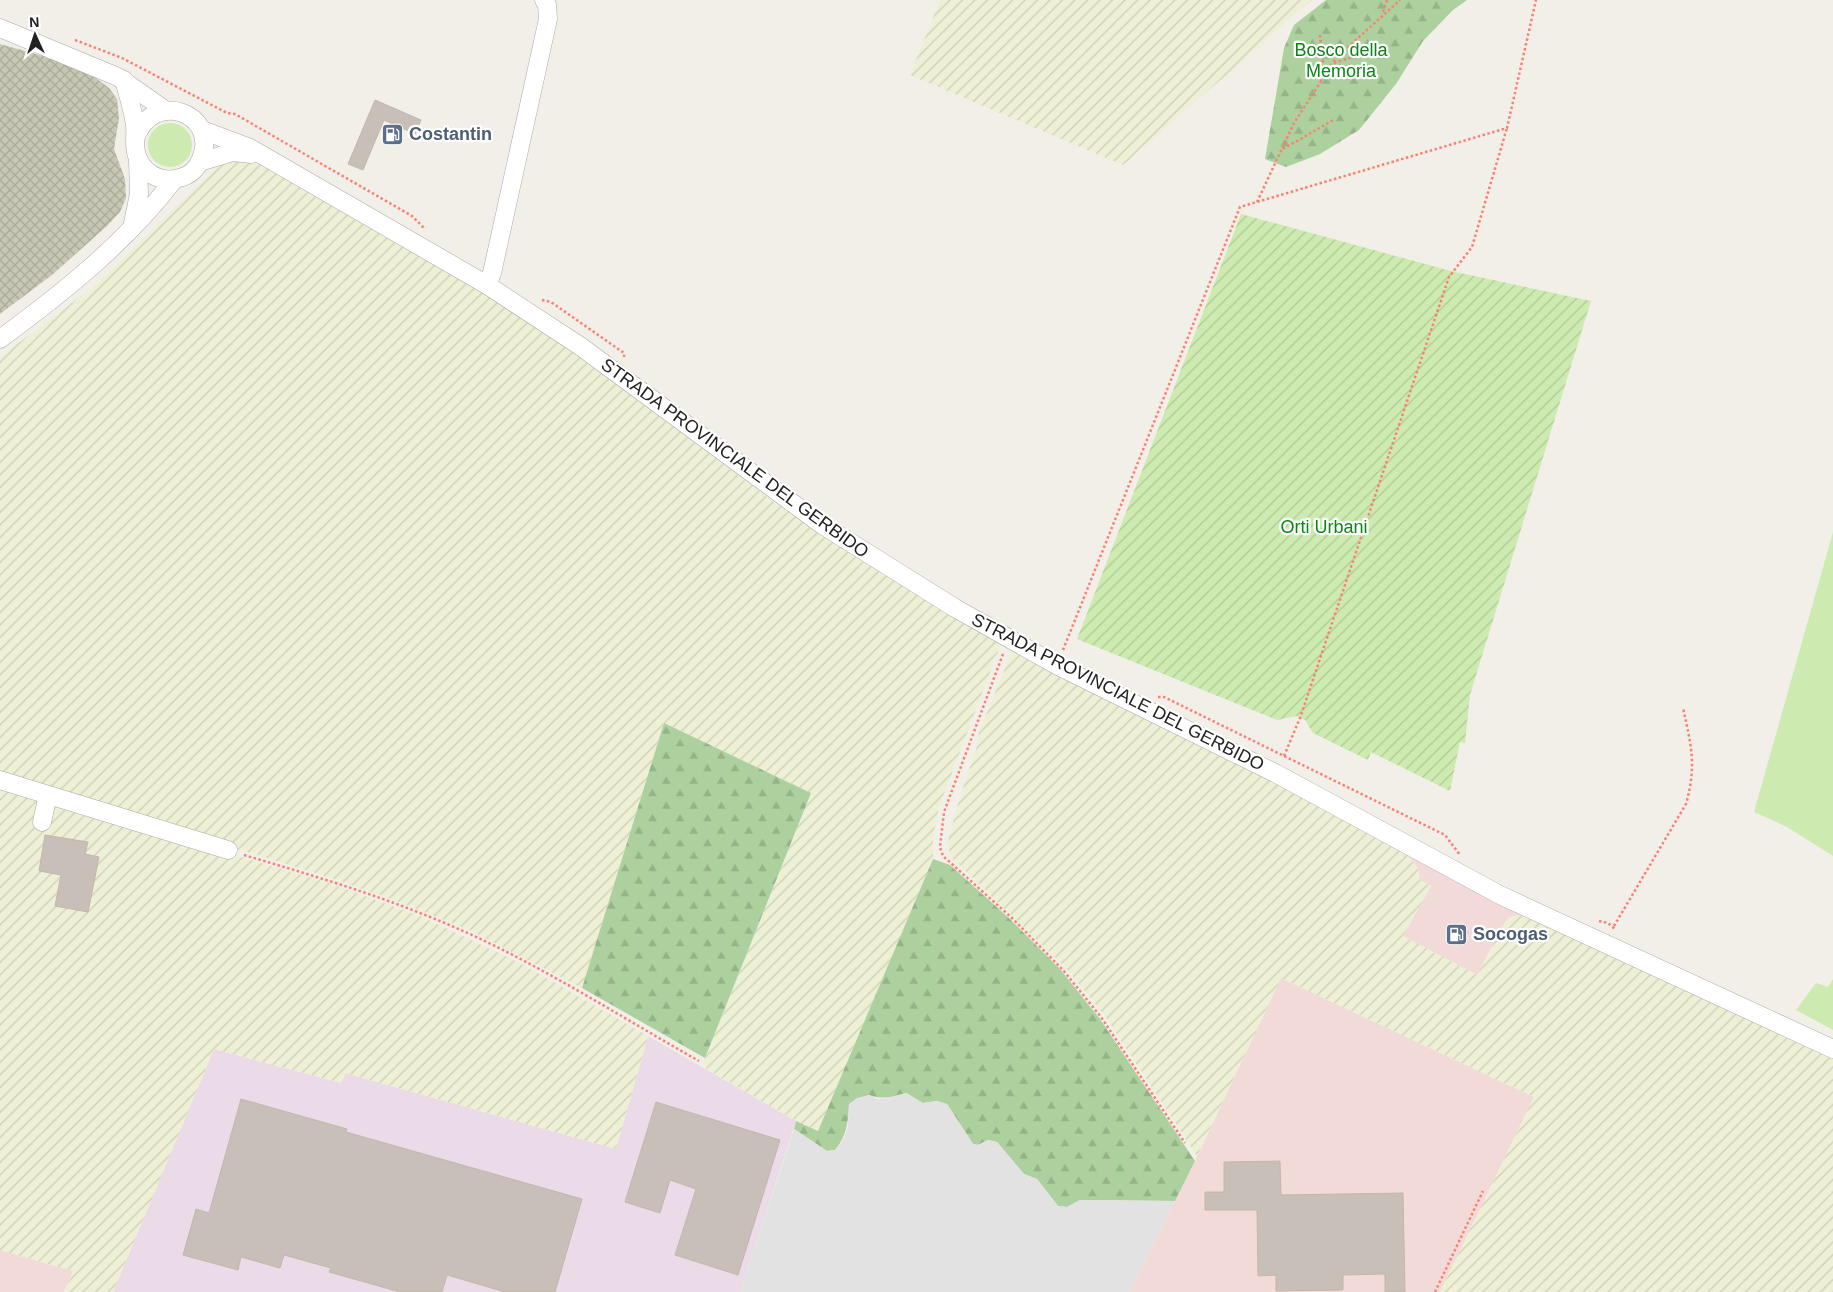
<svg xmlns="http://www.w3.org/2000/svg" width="1833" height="1292" font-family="Helvetica,sans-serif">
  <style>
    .commercial { fill: #f2dad9 }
    .industrial { fill: #ebdbe8 }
    .construction { fill: url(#construction-cross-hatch) }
    .farmland { fill: url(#farmland-furrows) }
    .grass { fill: #cdebb0 }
    .forest { fill: url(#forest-firs) }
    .garden { fill: url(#garden-furrows) }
    .parking { fill: #e2e2e2 }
    .building { fill: #c7bfb8; stroke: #c4b6ab }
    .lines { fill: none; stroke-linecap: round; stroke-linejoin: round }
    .minor-casing { stroke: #a9a9a9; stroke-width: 19 }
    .path { stroke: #fa8072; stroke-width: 2.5; stroke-dasharray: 2.5 2.5; stroke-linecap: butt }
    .minor { stroke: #fff; stroke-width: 18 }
    .labels { text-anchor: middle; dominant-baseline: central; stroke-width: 4.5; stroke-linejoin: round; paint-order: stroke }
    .park-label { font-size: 18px; fill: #0c8416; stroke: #fff }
    .service-label { font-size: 18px; font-weight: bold; fill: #4e5e75; stroke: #fff; text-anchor: start }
    .street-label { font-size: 18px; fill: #222; stroke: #fff }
  </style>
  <defs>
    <pattern id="construction-cross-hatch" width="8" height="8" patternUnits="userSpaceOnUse" patternTransform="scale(1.25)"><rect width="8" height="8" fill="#c7c7b4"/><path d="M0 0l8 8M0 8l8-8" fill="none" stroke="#abab9a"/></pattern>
    <pattern id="farmland-furrows" width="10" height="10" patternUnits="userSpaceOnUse" patternTransform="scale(1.25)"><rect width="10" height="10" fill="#eef0d5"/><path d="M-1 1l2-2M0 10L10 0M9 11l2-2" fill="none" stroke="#ccceb7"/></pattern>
    <pattern id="forest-firs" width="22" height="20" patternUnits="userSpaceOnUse" patternTransform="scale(1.25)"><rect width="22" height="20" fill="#add19e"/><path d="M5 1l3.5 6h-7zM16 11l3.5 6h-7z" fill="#95b388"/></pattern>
    <pattern id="garden-furrows" width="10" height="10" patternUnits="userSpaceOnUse" patternTransform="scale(1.25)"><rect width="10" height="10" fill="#cdebb0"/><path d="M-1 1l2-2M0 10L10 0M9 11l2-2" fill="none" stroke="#b0c997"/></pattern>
  </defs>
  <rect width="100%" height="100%" fill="#f2efe9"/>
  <g class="commercial">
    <polygon points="1404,851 1523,914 1507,918 1477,975 1403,936 1431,886 1420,880 1418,868"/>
    <polygon points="1281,978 1534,1097 1440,1292 1129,1292 1195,1161"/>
    <polygon points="0,1250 73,1271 64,1292 0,1292"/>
  </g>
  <polygon class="industrial" points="648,1036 796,1121 740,1292 113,1292 214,1049 341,1083 345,1073 616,1149"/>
  <polygon class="construction" points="0,44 57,60 92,75 109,88 117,99 119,118 114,149 125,179 126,198 120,212 108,225 52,275 0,314"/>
  <g class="farmland">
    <polygon points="940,0 1312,0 1123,165 910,75"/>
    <polygon points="247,159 257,162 484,293 548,334 778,505 865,563 1001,643 939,807 933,838 933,859 818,1131 796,1121 702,1066 811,793 664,723 582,988 467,929 399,902 334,879 0,775 0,357 93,287 219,165 226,161"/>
    <polygon points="1013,649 1271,779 1404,851 1418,868 1420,880 1431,886 1403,936 1477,975 1507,918 1523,914 1833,1058 1833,1292 1440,1292 1534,1097 1281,978 1197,1156 1105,1016 1064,966 952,858 947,845 959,800 977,746 979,732"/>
    <polygon points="0,785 332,884 420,916 522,964 648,1036 616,1149 345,1073 342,1083 214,1049 113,1292 64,1292 73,1271 0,1250"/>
  </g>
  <g class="grass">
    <circle cx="170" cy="145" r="22"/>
    <polygon points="1833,532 1833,856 1787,827 1754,812"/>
    <polygon points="1833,979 1833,1030 1796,1010 1816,983 1828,987"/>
  </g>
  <g class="forest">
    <polygon points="1326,0 1467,0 1453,10 1423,41 1396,84 1359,130 1320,154 1286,167 1265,159 1284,48 1294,25"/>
    <polygon points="664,723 811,793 705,1058 582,988"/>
    <path d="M933,859L950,865L1010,919L1060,969L1100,1019L1195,1161L1175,1201L1080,1200L1067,1207L1058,1206L1037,1179L1024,1174L997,1142L988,1140L978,1145L973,1144L947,1104L937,1101L923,1103L906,1093C892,1097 883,1100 869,1095L849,1104C848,1122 847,1136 835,1150L827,1151L794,1129L796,1121L818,1131Z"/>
  </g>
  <polygon class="garden" points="1241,214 1451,271 1591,301 1470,695 1465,743 1460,742 1450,791 1371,752 1368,760 1313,733 1305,720 1297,716 1277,720 1077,639"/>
  <polygon class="parking" points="906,1093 923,1103 937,1101 947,1104 973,1144 978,1145 988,1140 997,1142 1024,1174 1037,1179 1058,1206 1067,1207 1080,1200 1175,1201 1129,1292 740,1292 794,1129 827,1151 835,1150 843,1141 848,1127 849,1104 857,1098 869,1095 878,1099 888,1098"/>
  <g class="building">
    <polygon points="375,100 421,120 415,134 384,120 363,170 348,164"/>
    <polygon points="45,835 88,842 85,854 99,857 88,912 55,906 61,875 39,871"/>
    <polygon points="1454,924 1468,932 1460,945 1446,937"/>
    <polygon points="241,1099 347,1129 346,1132 582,1199 555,1292 505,1292 447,1275 442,1292 400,1292 329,1272 331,1268 284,1255 280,1268 241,1257 238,1270 183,1255 196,1209 209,1213"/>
    <polygon points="656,1102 780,1140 738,1275 675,1255 696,1189 670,1180 660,1213 625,1202"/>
    <polygon points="1280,1161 1281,1195 1403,1193 1405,1292 1385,1292 1385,1274 1343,1275 1343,1290 1276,1291 1276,1275 1258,1276 1257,1210 1205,1210 1205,1192 1224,1192 1224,1162"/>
  </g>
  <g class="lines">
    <defs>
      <g id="minor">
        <polyline points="0,28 118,77 165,110"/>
        <path d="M124,80C128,95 133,110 135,125C136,134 134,143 136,152C140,171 159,184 179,178C189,176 197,169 201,159C220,113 152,88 135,139"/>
        <polyline points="202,130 250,148 487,285 580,346 821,524 955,608 1058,666 1275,773 1500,895 1833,1049"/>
        <polyline points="200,162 233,152 251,154"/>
        <polyline points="132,228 139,194 138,160"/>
        <polyline points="487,285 492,273 548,19 547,5 544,0"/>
        <path d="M0,339C64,292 125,243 174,180"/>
        <polyline points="0,780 228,850"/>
        <polyline points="42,822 48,795"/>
      </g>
    </defs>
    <use href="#minor" class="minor-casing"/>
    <g class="path">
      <polyline points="1383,12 1387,0"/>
      <polyline points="1320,35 1323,63 1321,81"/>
      <polyline points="75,40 122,58 227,113 235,114 412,216 425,229"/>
      <polyline points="1334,63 1364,53 1386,50"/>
      <polyline points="1283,149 1335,119"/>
      <polyline points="1257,202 1294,123 1336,58 1400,0"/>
      <polyline points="542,300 551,302 624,353 624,357"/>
      <polyline points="1063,650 1240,207 1507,128 1536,0"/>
      <polyline points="1003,654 944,812 940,847 943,856 1013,919 1063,970 1101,1017 1185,1143"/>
      <polyline points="1158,697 1164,697 1445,835 1460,855"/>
      <polyline points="1284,756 1300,718 1449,277 1472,247 1507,128"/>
      <path d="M244,855C308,874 372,893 435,919C527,956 612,1012 699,1061"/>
      <polyline points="1599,921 1608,923 1616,930"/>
      <path d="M1614,926L1686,804C1697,765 1691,745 1683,708"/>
      <polyline points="1435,1292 1483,1191"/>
    </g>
    <use href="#minor" class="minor"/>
  </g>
  <defs>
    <symbol id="fuel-square" viewBox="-11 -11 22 22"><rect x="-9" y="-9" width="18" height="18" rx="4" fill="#5c6f8a" stroke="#fff"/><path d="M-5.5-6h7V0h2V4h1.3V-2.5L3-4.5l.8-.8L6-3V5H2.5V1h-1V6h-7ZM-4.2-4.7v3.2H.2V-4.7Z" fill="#fff"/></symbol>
  </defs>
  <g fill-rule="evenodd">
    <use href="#fuel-square" x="380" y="122" width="25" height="25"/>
    <use href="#fuel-square" x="1444" y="922" width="25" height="25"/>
  </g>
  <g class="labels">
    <g class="park-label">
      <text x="1341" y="50">Bosco della<tspan x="1341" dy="21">Memoria</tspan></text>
      <text x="1324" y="527">Orti Urbani</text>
    </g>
    <g class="service-label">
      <text x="409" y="134">Costantin</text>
      <text x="1473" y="934">Socogas</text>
    </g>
    <g class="street-label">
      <text transform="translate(735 458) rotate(36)">STRADA PROVINCIALE DEL GERBIDO</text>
      <text transform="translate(1118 692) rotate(27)">STRADA PROVINCIALE DEL GERBIDO</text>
    </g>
  </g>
  <g transform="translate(35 35) rotate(357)" stroke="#ffffff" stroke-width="4" paint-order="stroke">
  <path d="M0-4L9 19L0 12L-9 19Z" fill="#222222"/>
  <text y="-8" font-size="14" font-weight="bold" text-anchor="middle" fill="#222222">N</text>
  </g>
</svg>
